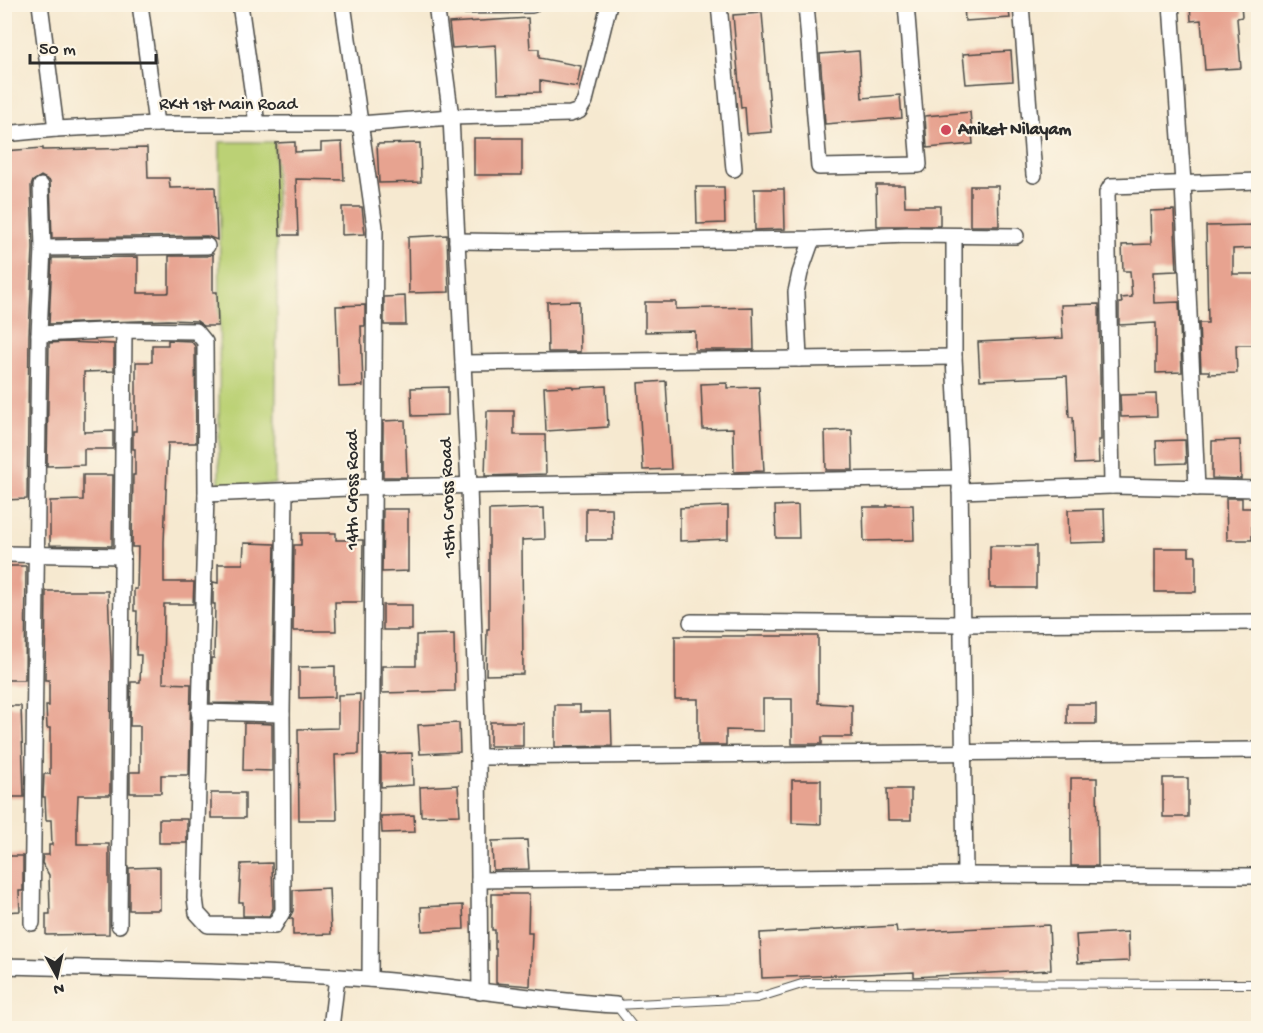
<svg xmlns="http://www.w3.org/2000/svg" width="1263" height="1033" font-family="'Gochi Hand',sans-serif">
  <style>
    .green { fill: #bbd175; stroke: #737e50; stroke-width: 1.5 }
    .building { fill: #e7a390 }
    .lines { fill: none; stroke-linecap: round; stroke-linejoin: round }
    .lane-casing { stroke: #494844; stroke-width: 10 }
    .street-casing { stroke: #494844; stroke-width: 18 }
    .lane { stroke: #fff; stroke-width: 8 }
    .street { stroke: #fff; stroke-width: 15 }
    .poi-dot { fill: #d1495b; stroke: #fcf5e5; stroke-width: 2 }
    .labels { text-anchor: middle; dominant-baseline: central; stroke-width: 4.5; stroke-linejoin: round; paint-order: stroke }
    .street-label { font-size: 18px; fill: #2b2b2b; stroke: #fcf5e5 }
    .poi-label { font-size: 18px; font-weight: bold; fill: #2b2b2b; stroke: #fcf5e5; text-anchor: start }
  </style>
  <rect width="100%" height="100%" fill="#fcf5e5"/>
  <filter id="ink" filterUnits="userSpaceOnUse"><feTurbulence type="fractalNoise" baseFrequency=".0167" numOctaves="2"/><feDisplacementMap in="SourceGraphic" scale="12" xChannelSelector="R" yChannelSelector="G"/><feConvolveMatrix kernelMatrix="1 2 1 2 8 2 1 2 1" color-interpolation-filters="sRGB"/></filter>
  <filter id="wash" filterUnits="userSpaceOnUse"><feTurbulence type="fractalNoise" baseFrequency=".008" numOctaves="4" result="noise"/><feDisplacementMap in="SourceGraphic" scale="24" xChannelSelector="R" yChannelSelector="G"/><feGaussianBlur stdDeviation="1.35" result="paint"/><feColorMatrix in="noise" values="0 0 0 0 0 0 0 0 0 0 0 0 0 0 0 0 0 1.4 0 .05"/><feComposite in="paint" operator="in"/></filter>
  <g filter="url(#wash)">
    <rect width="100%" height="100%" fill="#f6e9d0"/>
    <polygon class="green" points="220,142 275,142 277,294 275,484 219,487"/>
    <g id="blocks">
      <g class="building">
        <polygon points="964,4 1008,4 1010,18 965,21"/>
        <polygon points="1190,4 1241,4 1242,17 1237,18 1241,68 1205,70 1201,20 1191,21"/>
        <polygon points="762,13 772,132 747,134 745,107 741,108 733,15"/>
        <polygon points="528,18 530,49 539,49 539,58 581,66 577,87 540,81 540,92 498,93 496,45 452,48 449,23"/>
        <polygon points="859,51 862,98 900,95 902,118 825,124 820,54"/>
        <polygon points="1011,51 1013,81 966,84 963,54"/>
        <polygon points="970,112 973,144 927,148 925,116"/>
        <rect x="474" y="138" width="48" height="37"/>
        <polygon points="295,142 295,152 321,151 321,143 342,142 344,180 296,179 298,235 280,235 276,143"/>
        <polygon points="420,143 421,182 379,183 377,144"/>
        <polygon points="43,148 43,150 147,148 148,178 169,178 170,188 215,187 217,240 207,236 52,238 50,181 41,176 33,181 31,186 33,248 29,334 27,499 4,500 4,151"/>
        <polygon points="876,185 904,185 905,206 940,206 940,226 877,226"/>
        <polygon points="970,186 998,186 999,226 970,226"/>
        <polygon points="696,187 724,187 725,223 697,224"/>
        <polygon points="754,189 784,189 785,229 755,230"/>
        <polygon points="342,207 362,207 365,234 342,235"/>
        <polygon points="1174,210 1177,271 1153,272 1154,303 1179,302 1182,372 1156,373 1156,323 1119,325 1119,303 1122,303 1121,298 1132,297 1130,271 1123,271 1122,245 1151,244 1150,211"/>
        <polygon points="1258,225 1258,248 1233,249 1233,274 1258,274 1258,345 1236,345 1237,373 1209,374 1209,371 1201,371 1199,323 1208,323 1206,226"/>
        <polygon points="447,235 449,292 409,293 408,237"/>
        <polygon points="213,254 213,292 217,292 218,326 204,326 197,321 168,320 49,324 52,258 138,257 138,293 167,293 169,292 169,256 207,256"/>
        <polygon points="405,296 406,325 384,325 384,297"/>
        <polygon points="579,301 580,352 548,352 547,302"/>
        <polygon points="645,302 676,302 676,309 753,307 754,350 695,350 695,331 645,332"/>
        <polygon points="1099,304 1101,440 1098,440 1099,463 1075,464 1073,417 1069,417 1067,376 980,380 978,342 1063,338 1061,305"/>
        <polygon points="365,305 365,326 361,326 363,386 339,387 336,306"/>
        <polygon points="168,340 191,341 195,346 196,443 168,443 164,542 164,582 194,582 193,604 164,604 163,683 191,684 189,775 161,775 161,793 130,793 130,772 140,772 140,726 130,726 131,682 140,682 141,655 136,655 137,611 134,611 134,589 137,589 138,547 132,547 133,475 135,475 135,449 133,449 133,431 136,431 136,362 152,362 152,345 168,345"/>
        <polygon points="67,342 114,344 114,371 84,372 84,432 113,431 113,449 84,449 84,465 47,466 49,343"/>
        <polygon points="666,381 671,469 643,470 638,383"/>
        <polygon points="727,383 727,388 759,387 764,471 734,472 733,428 703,429 701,384"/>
        <polygon points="572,386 573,388 606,386 608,427 546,431 544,387"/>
        <polygon points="448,387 448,415 412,416 411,388"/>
        <polygon points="1156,394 1157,416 1121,417 1120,395"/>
        <polygon points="487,411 514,411 514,435 545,435 546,474 485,476"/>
        <polygon points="405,420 407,477 383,477 383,421"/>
        <polygon points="852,430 853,470 826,470 825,431"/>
        <polygon points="1185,440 1186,463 1157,464 1156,441"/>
        <polygon points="1240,440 1241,479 1212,478 1212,441"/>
        <polygon points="83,475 113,475 112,546 50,545 50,501 83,500"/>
        <polygon points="1226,498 1242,498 1242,508 1252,508 1252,540 1227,540"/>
        <polygon points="798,505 799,538 776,538 775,506"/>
        <polygon points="887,505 913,505 914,540 864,541 863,507 887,507"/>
        <polygon points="728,506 728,539 680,541 680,508"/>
        <polygon points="544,508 545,539 522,540 523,674 486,675 487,629 489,629 489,510"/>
        <polygon points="586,508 612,508 613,540 586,540"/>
        <polygon points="383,509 408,509 408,571 382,572"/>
        <polygon points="1104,509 1105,542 1069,543 1068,510"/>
        <polygon points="301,533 336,533 336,540 363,540 362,602 335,602 336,631 293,631 294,545 301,545"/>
        <polygon points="244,543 275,544 272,704 210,703 211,658 214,658 215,604 213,604 213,582 218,583 218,564 243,564"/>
        <rect x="990" y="546" width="46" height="42"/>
        <polygon points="1155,548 1189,548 1189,556 1196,556 1196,592 1155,592"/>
        <polygon points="4,566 26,566 25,680 4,680"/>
        <polygon points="46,591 108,591 111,660 110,793 110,795 78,795 77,819 77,844 109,844 109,934 46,935 46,914 50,914 49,875 42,863 43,855 49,855 49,845 52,845 51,820 46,820 45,797 43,797 44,774 50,774 50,728 47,728 46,706 49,706 49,680 45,680"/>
        <rect x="383" y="605" width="29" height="25"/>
        <polygon points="454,634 455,691 382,693 382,666 416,666 416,635"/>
        <polygon points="675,636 818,636 818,703 852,705 852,737 822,737 822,744 792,744 792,699 763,699 763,731 726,730 726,745 698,745 698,699 675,699"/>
        <polygon points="335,666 335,697 299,698 299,667"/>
        <polygon points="360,694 359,754 335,755 337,820 299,820 298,729 338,728 338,695"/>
        <rect x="1067" y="704" width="29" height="20"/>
        <polygon points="555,705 580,705 580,712 611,712 612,746 555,747"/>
        <polygon points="4,706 21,706 24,797 4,797"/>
        <rect x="490" y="722" width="33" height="24"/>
        <polygon points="244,723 272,724 272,771 243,770"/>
        <polygon points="459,723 460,752 420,754 418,725"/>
        <polygon points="412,753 413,785 381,787 381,754"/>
        <polygon points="1071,778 1097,778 1098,866 1071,866"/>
        <rect x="1163" y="778" width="25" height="39"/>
        <polygon points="792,780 821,780 821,824 792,823"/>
        <polygon points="458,785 460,815 421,816 420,787"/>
        <polygon points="887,789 911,789 911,820 888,820"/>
        <rect x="211" y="793" width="34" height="25"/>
        <polygon points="414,815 415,832 382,833 381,816"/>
        <rect x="159" y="819" width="28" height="24"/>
        <polygon points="527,840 529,869 493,870 492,841"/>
        <polygon points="5,856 23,856 23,891 19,891 20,911 4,912"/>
        <polygon points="272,863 273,908 269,916 243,916 243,902 239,902 241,864"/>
        <polygon points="160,867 160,910 129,910 129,868"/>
        <polygon points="329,888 331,934 293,935 293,919 289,919 293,911 293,890"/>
        <polygon points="492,894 529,894 528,933 532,933 530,986 496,983 496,949 495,949 495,930 492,930"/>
        <polygon points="463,905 464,929 422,931 421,907"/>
        <polygon points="1049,925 1051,970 914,977 914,972 762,978 760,933 896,926 897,932"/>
        <polygon points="1128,932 1129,961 1078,963 1076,935"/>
      </g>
    </g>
  </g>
  <g filter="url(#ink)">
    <use href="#blocks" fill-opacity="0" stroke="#494844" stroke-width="1.5"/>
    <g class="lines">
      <defs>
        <g id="lane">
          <polyline points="616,1005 757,998 805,983 1258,984"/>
          <polyline points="616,1005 634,1028"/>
          <polyline points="685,1028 733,1028"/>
        </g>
        <g id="street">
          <polyline points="40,4 56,129"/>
          <polyline points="140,4 156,124"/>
          <polyline points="240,4 257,124"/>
          <polyline points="343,4 375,227 370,979"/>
          <polyline points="436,4 451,117 469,486 478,757 480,992"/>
          <polyline points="719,4 734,169"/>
          <polyline points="806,4 819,167 919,165 906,4"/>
          <polyline points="1021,4 1034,175"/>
          <polyline points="1171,4 1183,183 1197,488"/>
          <polyline points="436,6 532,5"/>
          <polyline points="4,134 56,129 156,124 360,124 451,117 570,114 579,111 585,101 609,4"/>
          <polyline points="41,186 43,248"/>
          <polyline points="954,236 954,357 960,478 965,875"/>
          <polyline points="457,241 548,242 812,239 907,235 1016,236"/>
          <polyline points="39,334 124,330 196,331 205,342 206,494 195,898 197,913 208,925 274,926 283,911 282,714 285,491"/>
          <polyline points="799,359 796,292 800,273 812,239"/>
          <polyline points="463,363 954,357"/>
          <polyline points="1112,486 1258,489"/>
          <polyline points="960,491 1112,486 1107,193 1111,186 1258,181"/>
          <polyline points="206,494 373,487 960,478"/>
          <polyline points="4,554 123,556"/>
          <polyline points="691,622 962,624 1258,622"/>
          <polyline points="199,712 282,714"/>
          <polyline points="478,757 1258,750"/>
          <polyline points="479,880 965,875 1258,876"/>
          <polyline points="32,923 39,334 43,248 207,246"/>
          <polyline points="119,925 124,330"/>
          <path d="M4,966C125,969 247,970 367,979C450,985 532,1000 616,1005"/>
          <polyline points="331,1028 337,977"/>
        </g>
      </defs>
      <use href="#lane" class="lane-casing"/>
      <use href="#street" class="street-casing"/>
      <use href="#lane" class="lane"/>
      <use href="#street" class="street"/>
    </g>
  </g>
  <circle class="poi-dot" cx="946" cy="130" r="6"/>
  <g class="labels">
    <g class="street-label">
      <text x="228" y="105">RKH 1st Main Road</text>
      <text transform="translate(353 490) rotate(-90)">14th Cross Road</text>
      <text transform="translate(449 498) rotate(-92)">15th Cross Road</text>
    </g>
    <g class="poi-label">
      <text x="958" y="130">Aniket Nilayam</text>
    </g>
  </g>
  <rect width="1263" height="1033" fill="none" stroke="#fcf5e5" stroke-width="24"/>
  <g transform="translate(57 976) rotate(172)" stroke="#fcf5e5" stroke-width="4.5" paint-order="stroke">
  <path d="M0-4.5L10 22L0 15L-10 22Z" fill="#2b2b2b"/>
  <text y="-9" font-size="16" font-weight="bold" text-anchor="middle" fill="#2b2b2b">N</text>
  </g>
  <path d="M30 54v9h126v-9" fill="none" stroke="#2b2b2b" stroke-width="3"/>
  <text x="39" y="54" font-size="18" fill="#2b2b2b" stroke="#fcf5e5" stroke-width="4.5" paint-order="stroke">50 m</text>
</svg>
